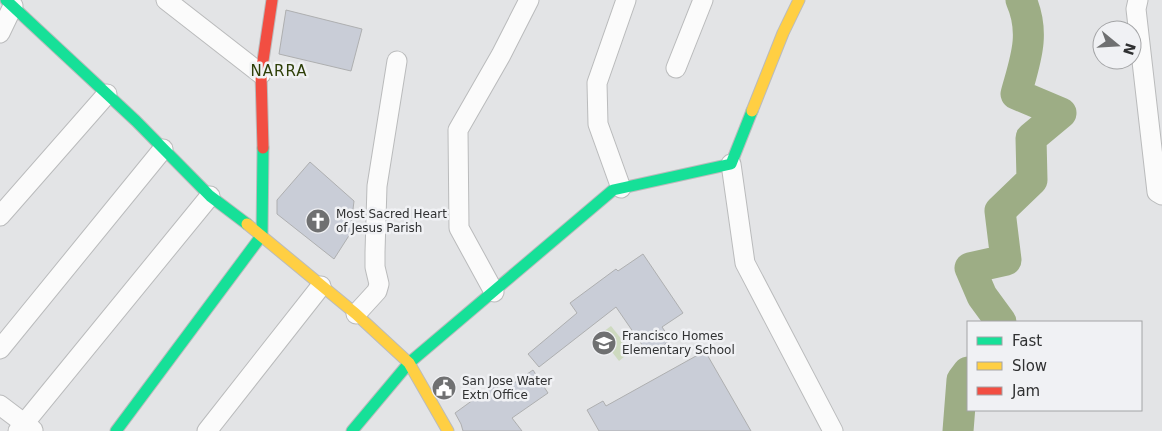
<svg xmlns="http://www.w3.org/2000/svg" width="1162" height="431" font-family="'DejaVu Sans',sans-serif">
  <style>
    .green { fill: #cedac0 }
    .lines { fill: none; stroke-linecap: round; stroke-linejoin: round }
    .river { stroke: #9dad85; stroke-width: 31 }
    .building { fill: #c9cdd7; stroke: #aeafb0 }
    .street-casing { stroke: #babbbc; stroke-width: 21 }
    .fast-casing { stroke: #babbbc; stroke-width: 13 }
    .slow-casing { stroke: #babbbc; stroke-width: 13 }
    .jam-casing { stroke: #babbbc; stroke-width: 13 }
    .street { stroke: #fbfbfb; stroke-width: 19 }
    .fast { stroke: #16e098; stroke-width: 11 }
    .slow { stroke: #ffcf43; stroke-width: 11 }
    .jam { stroke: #f24e42; stroke-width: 11 }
    .labels { text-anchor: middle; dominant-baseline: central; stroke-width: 5; stroke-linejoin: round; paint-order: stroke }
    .poi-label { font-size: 12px; fill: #303132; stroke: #f0f1f4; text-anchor: start }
    .quarter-label { font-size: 15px; letter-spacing: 1px; fill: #2e3f08; stroke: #f0f1f4 }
  </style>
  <rect width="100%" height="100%" fill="#e3e4e6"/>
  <polygon class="green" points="611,326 631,351 619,361 599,335"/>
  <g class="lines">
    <g class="river">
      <path d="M1001,322L982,296L970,268L1006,260L1000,211L1032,180L1031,138L1061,113L1016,94C1025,61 1036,34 1021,0"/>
      <polyline points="958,431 962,380 968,372"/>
    </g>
  </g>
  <g class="building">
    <polygon points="286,10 362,29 351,71 279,54"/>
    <polygon points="310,162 354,201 350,234 334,259 277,214 277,200"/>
    <polygon points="643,254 683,313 662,327 671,340 649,355 616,307 539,367 528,354 577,313 570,303 616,269 618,271"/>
    <polygon points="705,351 751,431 599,431 587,410 603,401 606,406"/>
    <polygon points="533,370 548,393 512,418 522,431 463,431 461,424 455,413 495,384 501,392"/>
  </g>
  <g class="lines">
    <defs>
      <g id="street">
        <polyline points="166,0 261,74"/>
        <polyline points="1138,0 1136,9 1157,192 1162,195"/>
        <polyline points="0,33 13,6"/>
        <polyline points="676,68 703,0"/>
        <polyline points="731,164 745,263 833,431"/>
        <polyline points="621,188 598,124 597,83 626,0"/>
        <polyline points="0,216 107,94"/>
        <polyline points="494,292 459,228 458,130 501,55 529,0"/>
        <polyline points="356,314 377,291 379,284 375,267 375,252 377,186 397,61"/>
        <polyline points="0,349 163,149"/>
        <polyline points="0,405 33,430"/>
        <polyline points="18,431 210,196"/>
        <polyline points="207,431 321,286"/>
      </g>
      <g id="fast">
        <polyline points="6,0 136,121 210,196 247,224"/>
        <polyline points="116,431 262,235 263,148"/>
        <polyline points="352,431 409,363 613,190 731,164 752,111"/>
      </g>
      <g id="slow">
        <polyline points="752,111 783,33 799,0"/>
        <polyline points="247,224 356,314 409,363 448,431"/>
      </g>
      <polyline id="jam" points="263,148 261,74 272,0"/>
    </defs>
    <use href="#street" class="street-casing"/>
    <use href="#fast" class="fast-casing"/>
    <use href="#slow" class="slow-casing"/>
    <use href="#jam" class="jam-casing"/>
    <use href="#street" class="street"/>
    <use href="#fast" class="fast"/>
    <use href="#slow" class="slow"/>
    <use href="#jam" class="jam"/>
  </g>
  <defs>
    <symbol id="church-disc" viewBox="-11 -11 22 22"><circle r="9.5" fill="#6f7071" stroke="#f0f1f4"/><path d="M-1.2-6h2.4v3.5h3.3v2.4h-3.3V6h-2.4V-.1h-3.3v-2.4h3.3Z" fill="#fff"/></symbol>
    <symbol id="school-disc" viewBox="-11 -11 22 22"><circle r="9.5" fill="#6f7071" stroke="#f0f1f4"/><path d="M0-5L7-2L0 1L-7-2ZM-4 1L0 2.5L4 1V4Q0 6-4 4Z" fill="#fff"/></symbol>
    <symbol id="civic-disc" viewBox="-11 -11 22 22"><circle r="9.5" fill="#6f7071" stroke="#f0f1f4"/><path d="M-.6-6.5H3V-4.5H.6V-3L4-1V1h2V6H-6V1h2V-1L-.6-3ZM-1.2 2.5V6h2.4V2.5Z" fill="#fff"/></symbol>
  </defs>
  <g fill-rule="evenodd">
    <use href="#church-disc" x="304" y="207" width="28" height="28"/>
    <use href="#school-disc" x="590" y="329" width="28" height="28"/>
    <use href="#civic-disc" x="430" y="374" width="28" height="28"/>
  </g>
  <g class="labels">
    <g class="poi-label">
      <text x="336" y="214">Most Sacred Heart<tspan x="336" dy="14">of Jesus Parish</tspan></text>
      <text x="622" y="336">Francisco Homes<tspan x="622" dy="14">Elementary School</tspan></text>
      <text x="462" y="381">San Jose Water<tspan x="462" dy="14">Extn Office</tspan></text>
    </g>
    <g class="quarter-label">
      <text x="279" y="71">NARRA</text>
    </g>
  </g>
  <rect x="967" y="321" width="175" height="90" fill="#f0f1f4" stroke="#a3a4a6"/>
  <rect x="977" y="337" width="25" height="8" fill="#16e098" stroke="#a3a4a6"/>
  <text x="1012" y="346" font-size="15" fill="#303132">Fast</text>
  <rect x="977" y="362" width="25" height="8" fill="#ffcf43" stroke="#a3a4a6"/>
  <text x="1012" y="371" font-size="15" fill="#303132">Slow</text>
  <rect x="977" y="387" width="25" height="8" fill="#f24e42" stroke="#a3a4a6"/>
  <text x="1012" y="396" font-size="15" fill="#303132">Jam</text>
  <g transform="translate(1117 45) rotate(108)"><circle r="24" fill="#f0f1f4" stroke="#a3a4a6"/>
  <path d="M0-4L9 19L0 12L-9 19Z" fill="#6f7071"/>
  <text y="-8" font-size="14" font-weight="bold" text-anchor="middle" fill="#303132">N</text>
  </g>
</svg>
